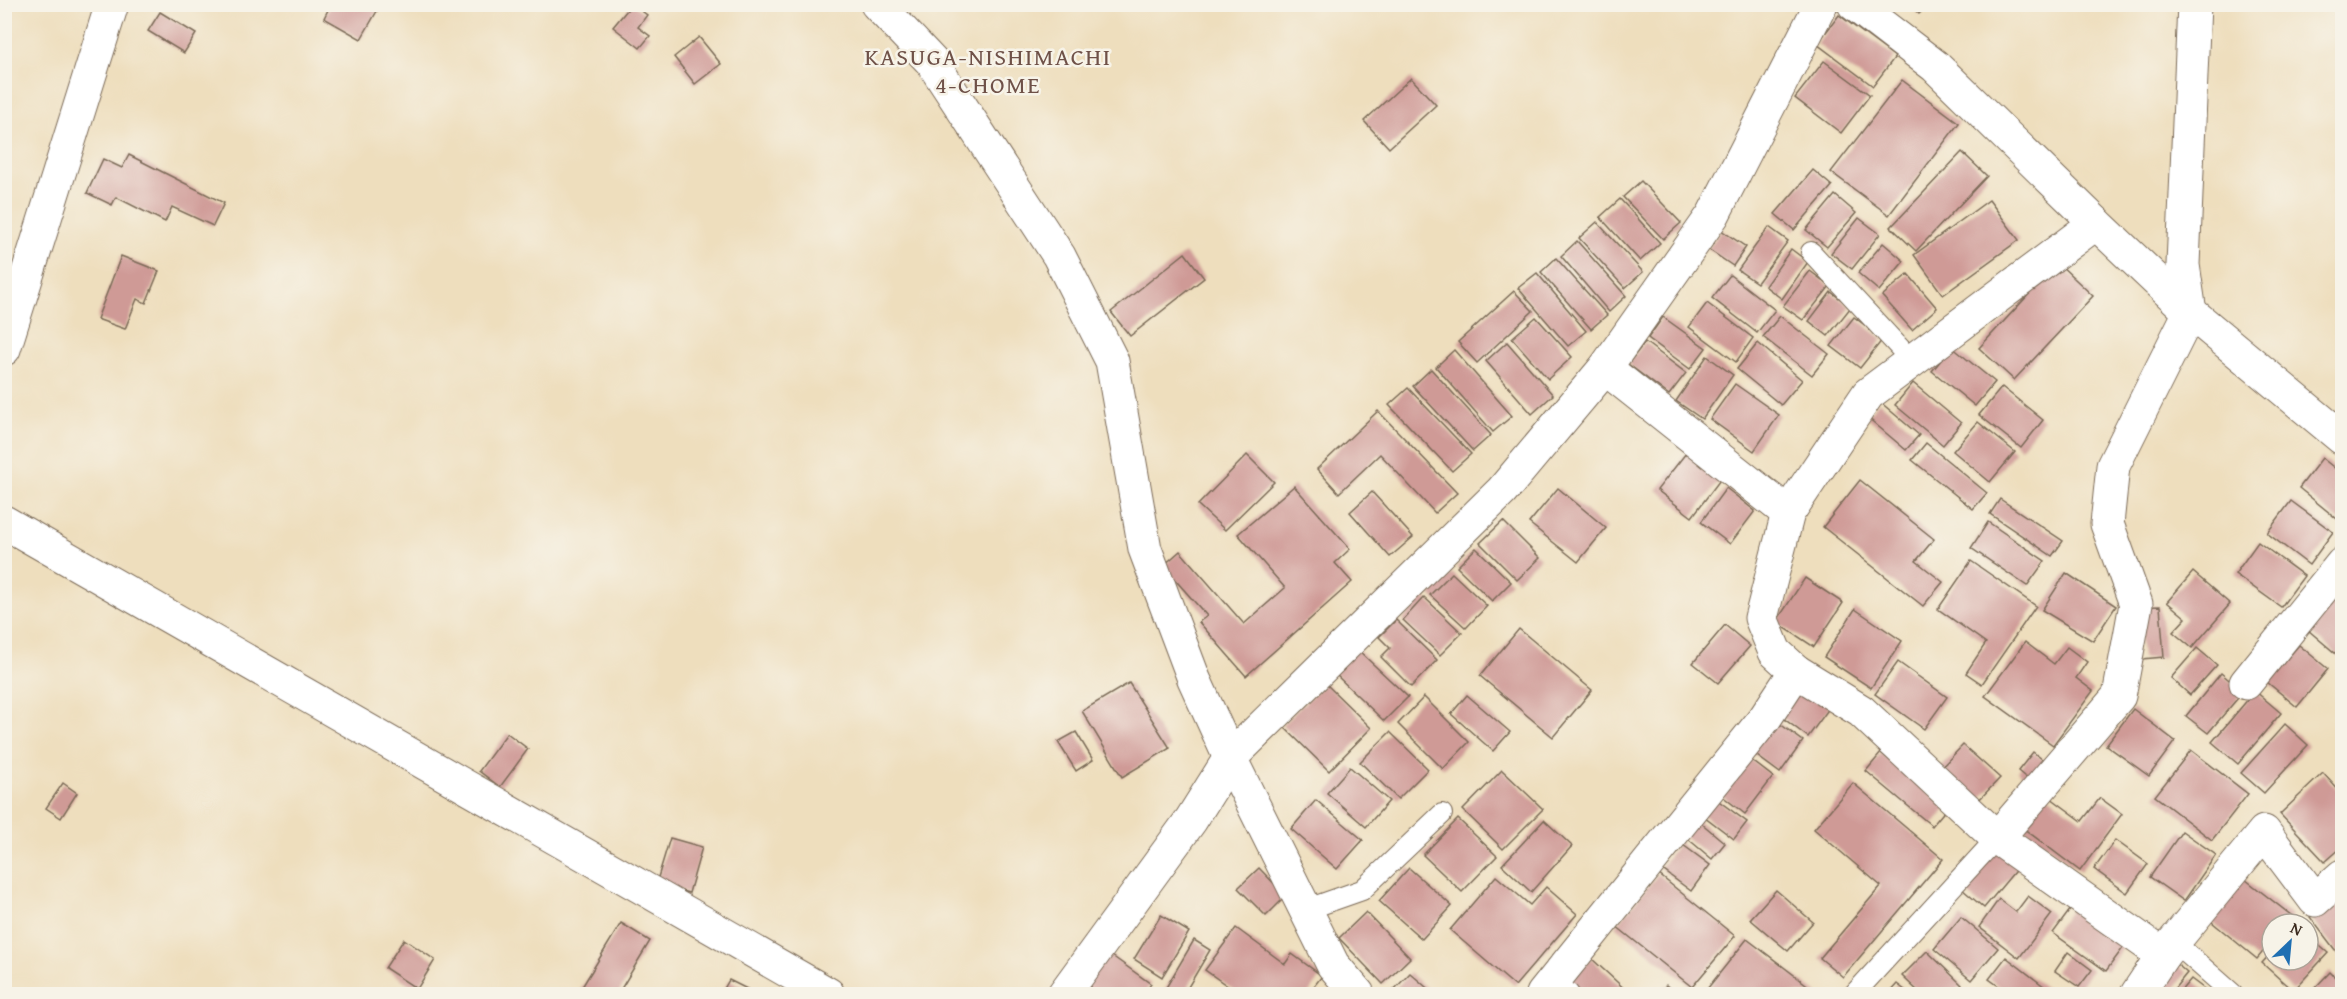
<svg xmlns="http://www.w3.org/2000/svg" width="2347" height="999" font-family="'Gentium Book Plus',serif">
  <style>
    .building { fill: #cf9a96 }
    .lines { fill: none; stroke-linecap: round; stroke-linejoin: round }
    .lane-casing { stroke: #7a6956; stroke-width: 22 }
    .street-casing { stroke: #7a6956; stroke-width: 35 }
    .secondary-casing { stroke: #7a6956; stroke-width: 35 }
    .lane { stroke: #fff; stroke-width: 20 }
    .street { stroke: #fff; stroke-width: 33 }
    .secondary { stroke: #fff; stroke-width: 33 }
    .labels { text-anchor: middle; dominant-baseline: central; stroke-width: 5; stroke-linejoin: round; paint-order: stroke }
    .neighbourhood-label { font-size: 24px; letter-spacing: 1.5px; fill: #6f5148; stroke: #f7f3e8 }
  </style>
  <rect width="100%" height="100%" fill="#f7f3e8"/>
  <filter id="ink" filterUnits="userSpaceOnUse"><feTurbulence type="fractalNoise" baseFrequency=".0167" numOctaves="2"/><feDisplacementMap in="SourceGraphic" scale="12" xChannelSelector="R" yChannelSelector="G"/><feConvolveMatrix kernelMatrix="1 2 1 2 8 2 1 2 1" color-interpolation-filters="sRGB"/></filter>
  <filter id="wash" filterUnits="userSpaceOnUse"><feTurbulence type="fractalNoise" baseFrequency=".008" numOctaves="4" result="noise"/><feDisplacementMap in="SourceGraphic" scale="24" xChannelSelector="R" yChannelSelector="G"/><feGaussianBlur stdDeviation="1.35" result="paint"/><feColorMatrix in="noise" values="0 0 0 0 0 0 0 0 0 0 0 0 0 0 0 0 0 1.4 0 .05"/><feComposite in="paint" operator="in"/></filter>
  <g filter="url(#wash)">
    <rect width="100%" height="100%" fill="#eedebd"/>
    <g id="blocks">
      <g class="building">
        <polygon points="331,4 381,4 361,39 324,18"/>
        <polygon points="632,4 647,15 638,27 650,36 640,48 613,27"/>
        <polygon points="1909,4 1929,4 1919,14"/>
        <polygon points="160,12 196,34 184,53 148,31"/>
        <polygon points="1839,15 1895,57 1873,86 1817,44"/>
        <polygon points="699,37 721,64 695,84 674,57"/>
        <polygon points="1824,61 1870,95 1841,133 1795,98"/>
        <polygon points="1411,78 1436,105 1389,148 1364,121"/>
        <polygon points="1902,80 1959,123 1889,215 1831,172"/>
        <polygon points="1962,152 1987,176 1916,251 1891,227"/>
        <polygon points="129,155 224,203 213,226 172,207 165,222 116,197 112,205 87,193 103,159 122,168"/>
        <polygon points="1813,170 1832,186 1794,230 1775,214"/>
        <polygon points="1641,181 1681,223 1663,239 1623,197"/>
        <polygon points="1835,195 1856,213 1827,247 1806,230"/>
        <polygon points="1620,199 1660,243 1640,261 1600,217"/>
        <polygon points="1989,200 2019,240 1943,295 1914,255"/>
        <polygon points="1859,218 1880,234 1852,269 1831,253"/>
        <polygon points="1597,222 1643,272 1625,288 1579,238"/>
        <polygon points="1769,227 1788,241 1757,283 1738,270"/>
        <polygon points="1721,230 1746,247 1733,266 1708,249"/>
        <polygon points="1577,241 1626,296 1609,312 1561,256"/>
        <polygon points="1883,243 1904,261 1879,291 1858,273"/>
        <polygon points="1791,249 1808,262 1782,299 1765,286"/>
        <polygon points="1185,253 1204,278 1130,336 1111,312"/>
        <polygon points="121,256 159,271 146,303 137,299 125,329 97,319"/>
        <polygon points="1556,258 1607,315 1591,329 1541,272"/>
        <polygon points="2058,263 2093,296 2014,380 1979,348"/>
        <polygon points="1810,271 1830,286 1803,320 1783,306"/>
        <polygon points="1537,273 1586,331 1568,346 1518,288"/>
        <polygon points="1908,274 1937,308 1912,330 1882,296"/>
        <polygon points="1730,275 1775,310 1757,333 1712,298"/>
        <polygon points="1514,291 1533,311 1477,363 1458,342"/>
        <polygon points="1831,292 1851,307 1828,336 1809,321"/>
        <polygon points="1707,303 1753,338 1736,362 1689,327"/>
        <polygon points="1780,316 1829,354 1812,375 1763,337"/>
        <polygon points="1536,317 1572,357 1548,379 1512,338"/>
        <polygon points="1663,317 1706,348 1690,369 1648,338"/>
        <polygon points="1854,317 1883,339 1860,368 1831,346"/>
        <polygon points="1507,342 1553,395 1532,414 1486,361"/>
        <polygon points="1645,342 1686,373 1669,395 1628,364"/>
        <polygon points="1758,343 1802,380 1781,405 1737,369"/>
        <polygon points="1952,347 1995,382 1975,406 1932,371"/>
        <polygon points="1454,350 1512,416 1493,432 1436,367"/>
        <polygon points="1707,356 1733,375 1702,419 1676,401"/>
        <polygon points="1431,369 1491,435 1473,451 1413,386"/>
        <polygon points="1913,383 1961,423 1943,445 1895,405"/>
        <polygon points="1735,384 1779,415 1754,451 1710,419"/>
        <polygon points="2002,387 2043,420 2021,448 1979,415"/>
        <polygon points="1408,388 1471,454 1452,471 1389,405"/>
        <polygon points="1879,401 1919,435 1906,450 1867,417"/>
        <polygon points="1378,411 1457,493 1435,513 1380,454 1339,493 1317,469"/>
        <polygon points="1978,422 2015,452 1990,482 1953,451"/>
        <polygon points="1926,443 1987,493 1973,509 1912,460"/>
        <polygon points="1686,453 1720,480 1692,517 1657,490"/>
        <polygon points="1247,455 1274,482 1225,530 1198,505"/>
        <polygon points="2322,458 2342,474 2342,523 2299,488"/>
        <polygon points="1860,480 1934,539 1916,561 1943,582 1923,606 1823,527"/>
        <polygon points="1294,486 1350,549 1335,563 1352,582 1246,676 1199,622 1207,616 1163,566 1180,551 1244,624 1285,588 1238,534"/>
        <polygon points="1558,488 1606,528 1578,562 1529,523"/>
        <polygon points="1726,488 1755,511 1730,544 1701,522"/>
        <polygon points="1372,492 1413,537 1390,557 1350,512"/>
        <polygon points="2000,499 2063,541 2052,556 1990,514"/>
        <polygon points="2291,501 2333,532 2309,565 2267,533"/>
        <polygon points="1503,521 1540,558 1517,580 1480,543"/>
        <polygon points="1988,522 2045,561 2027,586 1971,548"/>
        <polygon points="2258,542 2304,576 2281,607 2235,574"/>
        <polygon points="1476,548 1511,582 1492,601 1457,567"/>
        <polygon points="1971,561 2036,606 1982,684 1966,673 1986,643 1938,609"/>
        <polygon points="2193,572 2230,604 2192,648 2173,632 2186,618 2167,602"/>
        <polygon points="1452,573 1487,606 1466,628 1430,595"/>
        <polygon points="2066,573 2116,606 2093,641 2042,610"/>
        <polygon points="1805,578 1843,603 1814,647 1776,622"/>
        <polygon points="1424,597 1462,633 1440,655 1403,620"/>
        <polygon points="2336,598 2342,603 2342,659 2308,630"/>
        <polygon points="2160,606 2164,657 2142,659 2138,607"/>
        <polygon points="1855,609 1902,641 1871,688 1824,657"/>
        <polygon points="1396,620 1437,660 1411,687 1381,657 1390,648 1379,637"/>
        <polygon points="1725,625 1750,646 1718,683 1693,663"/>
        <polygon points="1519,629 1592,690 1553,737 1480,676"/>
        <polygon points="2025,642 2054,664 2067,647 2087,662 2076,678 2093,691 2053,745 1985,696"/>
        <polygon points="2299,645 2328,669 2297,707 2267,682"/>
        <polygon points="2197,648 2217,665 2190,695 2171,678"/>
        <polygon points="1357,649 1408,697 1384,721 1334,673"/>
        <polygon points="1898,662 1947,697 1924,729 1875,694"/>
        <polygon points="2221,673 2243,692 2208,733 2186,716"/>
        <polygon points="1129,683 1170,748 1122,777 1082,711"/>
        <polygon points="1325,683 1371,728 1329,771 1282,725"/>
        <polygon points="1801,685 1830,707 1808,737 1779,715"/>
        <polygon points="2255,691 2281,713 2238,764 2212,742"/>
        <polygon points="1467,695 1510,732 1493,751 1451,714"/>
        <polygon points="1424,697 1469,742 1443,769 1398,724"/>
        <polygon points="2133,709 2175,741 2149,776 2106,745"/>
        <polygon points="1772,718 1803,741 1780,773 1749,750"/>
        <polygon points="2285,724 2308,745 2264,793 2241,773"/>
        <polygon points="1076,732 1093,760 1076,771 1058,742"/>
        <polygon points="1390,732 1428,769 1398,799 1360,762"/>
        <polygon points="507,733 528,749 500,787 479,771"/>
        <polygon points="1963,745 2000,778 1976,803 1939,770"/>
        <polygon points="2191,750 2248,794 2212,840 2155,796"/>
        <polygon points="2033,752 2047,763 2031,782 2018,771"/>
        <polygon points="1881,753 1947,808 1932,826 1866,771"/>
        <polygon points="1746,756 1773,777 1745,814 1717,792"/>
        <polygon points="1350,767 1389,801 1366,827 1327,793"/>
        <polygon points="1502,770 1543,809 1503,849 1463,810"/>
        <polygon points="2323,773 2342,794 2342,847 2325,862 2280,814"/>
        <polygon points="63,783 77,793 61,818 46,808"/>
        <polygon points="1853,783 1943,859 1843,977 1820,958 1881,886 1814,829"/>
        <polygon points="2047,795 2082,821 2100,798 2122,814 2080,871 2023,828"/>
        <polygon points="1712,796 1747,822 1734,839 1700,813"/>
        <polygon points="1316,800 1363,840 1337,869 1291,829"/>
        <polygon points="1694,817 1725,843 1712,859 1681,833"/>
        <polygon points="1458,819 1497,856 1462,892 1423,855"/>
        <polygon points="1544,820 1572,846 1531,892 1502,865"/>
        <polygon points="2182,831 2216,855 2184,901 2150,877"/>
        <polygon points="670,838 702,847 689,893 656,884"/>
        <polygon points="2115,840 2148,864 2127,893 2094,869"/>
        <polygon points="1679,842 1710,865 1691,891 1660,868"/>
        <polygon points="1997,848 2019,866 1984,908 1962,889"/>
        <polygon points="1259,868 1286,896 1266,916 1238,888"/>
        <polygon points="1409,868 1452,906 1422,939 1379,901"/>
        <polygon points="1658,874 1735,936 1692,987 1616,926"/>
        <polygon points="1496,876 1530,905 1546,887 1577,914 1515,986 1450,930"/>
        <polygon points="2241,876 2292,916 2286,924 2272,924 2272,941 2257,959 2207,918"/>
        <polygon points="1776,890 1813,922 1788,951 1750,919"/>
        <polygon points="2341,893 2342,895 2342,959 2310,917"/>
        <polygon points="2028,896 2052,914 2019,958 1979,927 1999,899 2016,912"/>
        <polygon points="2076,902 2129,940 2106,971 2053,933"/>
        <polygon points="1366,912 1410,958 1383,984 1339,938"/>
        <polygon points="1161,915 1189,932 1162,977 1134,959"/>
        <polygon points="1961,917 1998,948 1971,980 1934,949"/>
        <polygon points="621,923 650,941 618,994 584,994 579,992"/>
        <polygon points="1236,928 1285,964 1292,954 1322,976 1308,994 1239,994 1205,970"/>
        <polygon points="2308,936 2328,953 2293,991 2262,963 2272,952 2272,960 2308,960"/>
        <polygon points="404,939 435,960 417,989 385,968"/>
        <polygon points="1747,939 1819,994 1703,994"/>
        <polygon points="1194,940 1210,950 1184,994 1170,994 1164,991"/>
        <polygon points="1927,951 1962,985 1953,994 1921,994 1902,976"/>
        <polygon points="2068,952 2092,970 2079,987 2055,971"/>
        <polygon points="1108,953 1151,984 1144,994 1079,994"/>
        <polygon points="2006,957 2054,994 2005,994 2007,992 1989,979"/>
        <polygon points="1591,958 1630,994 1576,994 1566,985"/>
        <polygon points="2172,960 2187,973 2170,994 2144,994"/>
        <polygon points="2330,972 2342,984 2342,994 2309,994"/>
        <polygon points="1410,973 1434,994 1390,994"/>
        <polygon points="2191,979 2211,994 2178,994"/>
        <polygon points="729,980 757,994 721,994"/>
        <polygon points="1897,984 1910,994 1888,994"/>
        <polygon points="1666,985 1677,994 1659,994"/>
      </g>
    </g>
  </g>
  <g filter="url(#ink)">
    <use href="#blocks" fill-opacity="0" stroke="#7a6956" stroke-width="1.5"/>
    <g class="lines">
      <defs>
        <g id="lane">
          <polyline points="1811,252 1912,361"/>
          <polyline points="1305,910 1362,890 1442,814"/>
          <polyline points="2174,942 2233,994"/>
          <polyline points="1556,981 1569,994"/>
          <polyline points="1854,994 1997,838"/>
        </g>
        <g id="street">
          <polyline points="877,4 932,62 1059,256 1112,361 1145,549 1194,679 1230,758 1333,965 1358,994"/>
          <polyline points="1854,4 1935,66 2096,223 2190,312 2342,438"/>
          <polyline points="1605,368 1788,513"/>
          <polyline points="4,522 828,994"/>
          <polyline points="1796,671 1861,711 1997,838 2163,955"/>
          <polyline points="2246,683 2342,564"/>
          <polyline points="1997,838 2119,696 2136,604 2107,524 2113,466 2190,312 2183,265 2194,4"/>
          <polyline points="1064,994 1191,820 1230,758 1502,491 1605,368 1713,215 1821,4"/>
          <polyline points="1543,994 1765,718 1796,671 1775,652 1761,618 1788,513 1868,394 2096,223"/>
          <polyline points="2137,994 2163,955 2264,832 2315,900 2342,876"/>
        </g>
        <polyline id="secondary" points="4,349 112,4"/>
      </defs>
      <use href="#lane" class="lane-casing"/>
      <use href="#street" class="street-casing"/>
      <use href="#secondary" class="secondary-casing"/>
      <use href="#lane" class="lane"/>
      <use href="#street" class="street"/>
      <use href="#secondary" class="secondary"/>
    </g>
  </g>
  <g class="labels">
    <g class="neighbourhood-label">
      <text x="988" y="56">KASUGA-NISHIMACHI<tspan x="988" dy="28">4-CHOME</tspan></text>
    </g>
  </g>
  <rect width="2347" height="999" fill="none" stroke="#f7f3e8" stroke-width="24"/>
  <g transform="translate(2290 942) rotate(26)"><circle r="28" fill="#f7f3e8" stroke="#aca397" stroke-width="1.5"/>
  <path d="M0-4.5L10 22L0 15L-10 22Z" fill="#1f6fb2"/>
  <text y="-9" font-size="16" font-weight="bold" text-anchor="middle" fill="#3b2a1e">N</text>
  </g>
</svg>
